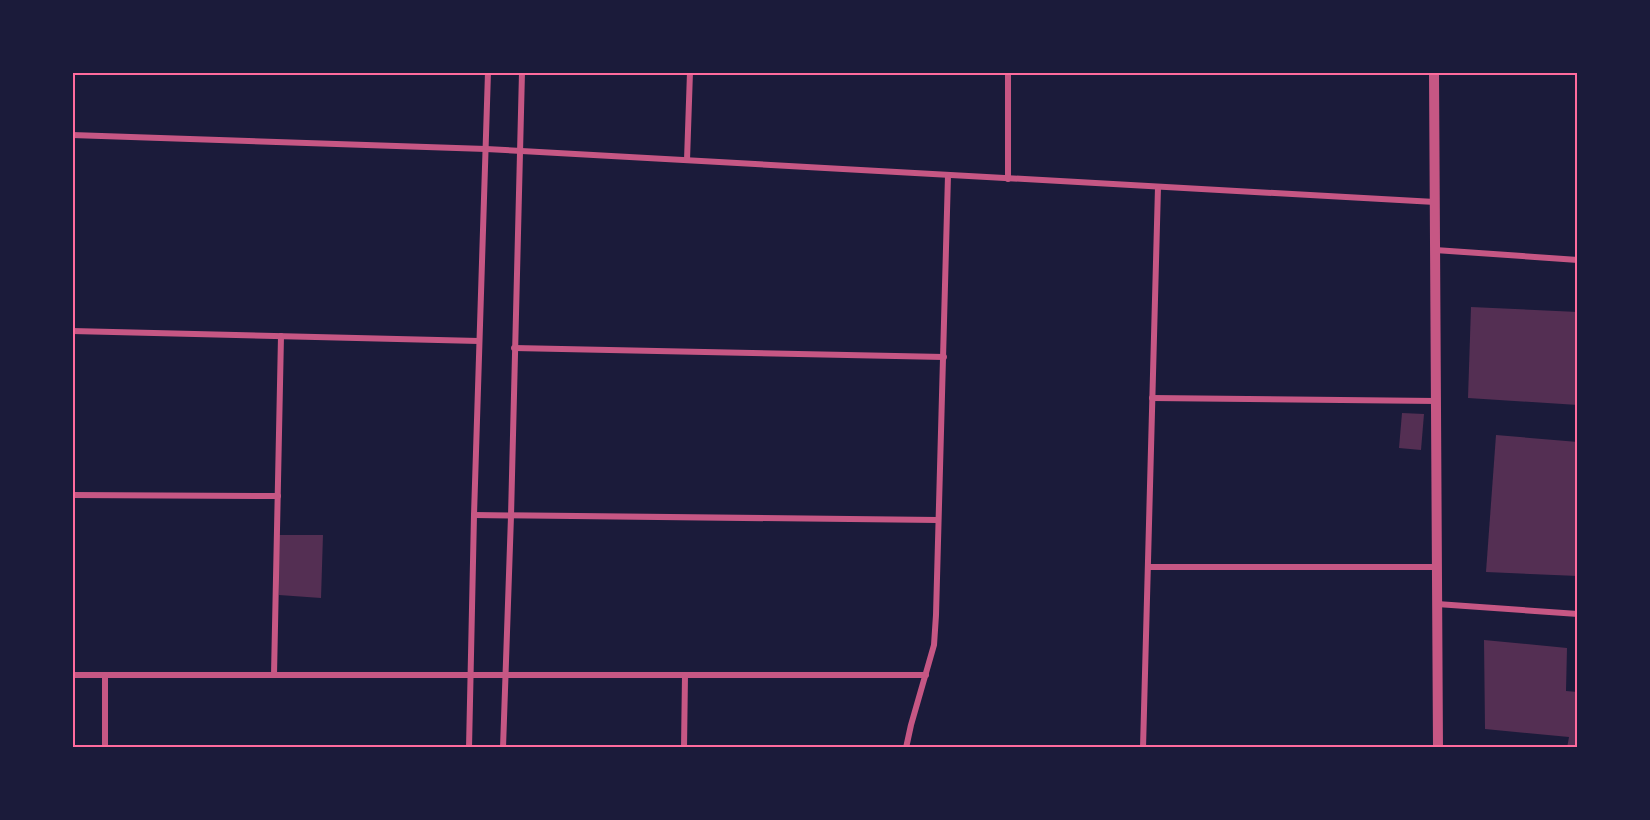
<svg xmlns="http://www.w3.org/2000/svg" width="1650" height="820" font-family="Bitter,serif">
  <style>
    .building { fill: #542f53 }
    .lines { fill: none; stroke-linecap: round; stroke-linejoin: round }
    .minor { stroke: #c65784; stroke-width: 6 }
    .tertiary { stroke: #c65784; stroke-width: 10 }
    .neatline { fill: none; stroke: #ff6b9d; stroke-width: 2 }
  </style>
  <rect width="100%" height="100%" fill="#1b1b3a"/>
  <g class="building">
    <polygon points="1471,307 1578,312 1578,405 1468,398"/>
    <polygon points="1402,413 1424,414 1421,450 1399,448"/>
    <polygon points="1496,435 1578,442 1578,576 1486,572"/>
    <polygon points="278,535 323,535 321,598 279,595"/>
    <polygon points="1484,640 1567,648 1566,691 1578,692 1578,748 1567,748 1569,737 1485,729"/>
  </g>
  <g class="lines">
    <g class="minor">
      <polyline points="72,135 486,149 1435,202"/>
      <polyline points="687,160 690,72"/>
      <polyline points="1008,179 1008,72"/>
      <polyline points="1435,250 1578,260"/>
      <polyline points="72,331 479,341"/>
      <polyline points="514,348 944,357"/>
      <polyline points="1152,398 1436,401"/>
      <polyline points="72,495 278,496"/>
      <polyline points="474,515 938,520"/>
      <polyline points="1148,567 1437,567"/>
      <polyline points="1437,604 1578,614"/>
      <polyline points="72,675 926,675"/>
      <polyline points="274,675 281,336"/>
      <polyline points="105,748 105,675"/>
      <polyline points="469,748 474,515 488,72"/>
      <polyline points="503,748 511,516 522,72"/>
      <polyline points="684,748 685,675"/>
      <polyline points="906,748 911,725 934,645 936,615 948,175"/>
      <polyline points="1143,748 1158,187"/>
    </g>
    <polyline class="tertiary" points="1434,72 1438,748"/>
  </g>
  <rect width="1650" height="820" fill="none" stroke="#1b1b3a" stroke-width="147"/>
  <rect x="74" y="74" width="1502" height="672" class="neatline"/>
</svg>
